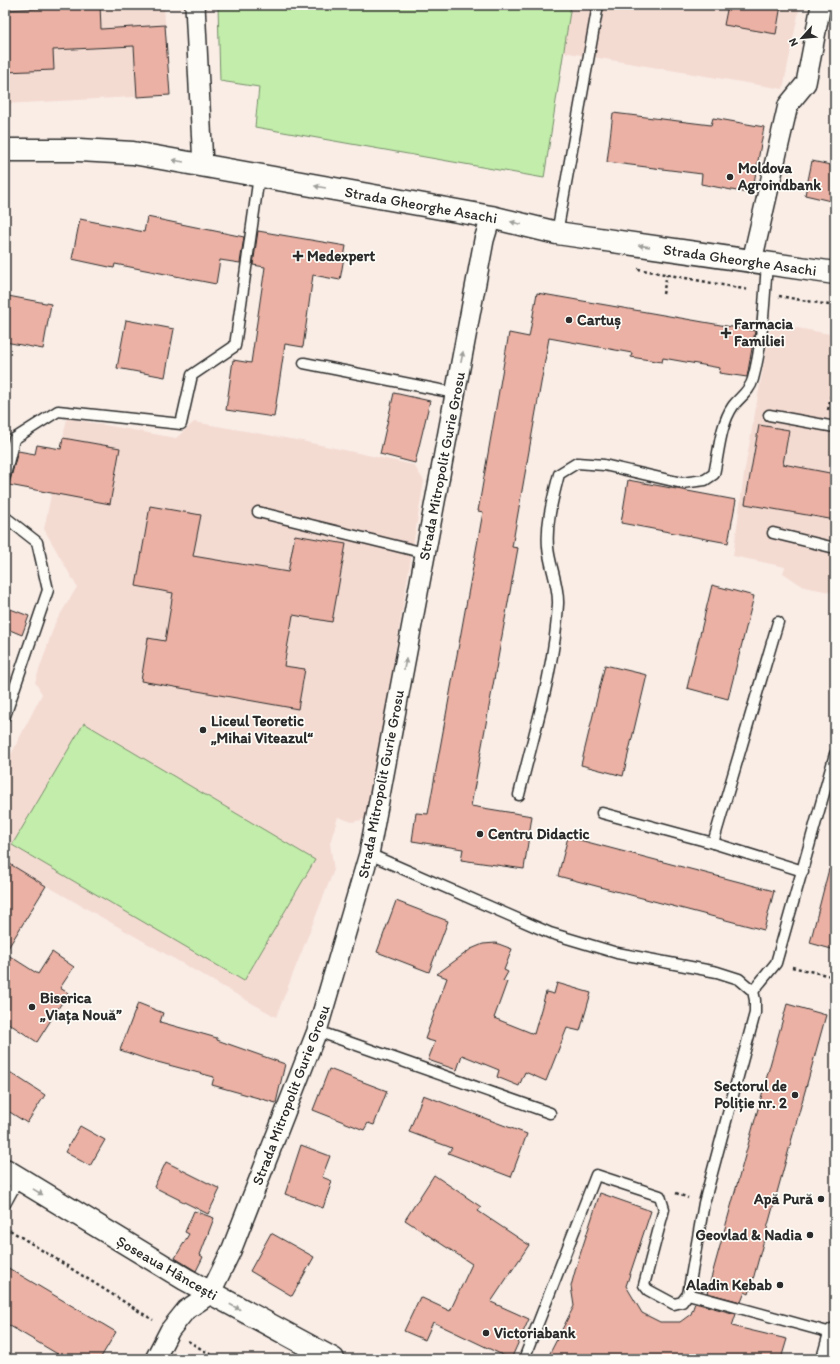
<svg xmlns="http://www.w3.org/2000/svg" width="840" height="1364" font-family="Itim,sans-serif">
  <style>
    .built { fill: #f4dbd2 }
    .green { fill: #c2edaa; stroke: #768c6a }
    .building { fill: #eab1a4; stroke: #2b2b2b }
    .lines { fill: none; stroke-linecap: round; stroke-linejoin: round }
    .lane-casing { stroke: #2b2b2b; stroke-width: 13 }
    .street-casing { stroke: #2b2b2b; stroke-width: 22 }
    .secondary-casing { stroke: #2b2b2b; stroke-width: 25 }
    .primary-casing { stroke: #2b2b2b; stroke-width: 25 }
    .path { stroke: #2b2b2b; stroke-width: 2.5; stroke-dasharray: 3 3; stroke-linecap: butt }
    .lane { stroke: #fdfcf7; stroke-width: 10 }
    .street { stroke: #fdfcf7; stroke-width: 19 }
    .secondary { stroke: #fdfcf7; stroke-width: 22 }
    .primary { stroke: #fdfcf7; stroke-width: 22 }
    .oneway { fill: #9e9e9b }
    .poi-dot { fill: #2b2b2b; stroke: #fdfcf7; stroke-width: 1.5 }
    .labels { text-anchor: middle; dominant-baseline: central; stroke-width: 3.5; stroke-linejoin: round; paint-order: stroke }
    .poi-label { font-size: 15px; font-weight: bold; fill: #2b2b2b; stroke: #fdfcf7; text-anchor: start }
    .street-label { font-size: 15px; fill: #2b2b2b; stroke: #fdfcf7 }
  </style>
  <rect width="100%" height="100%" fill="#f9ede6"/>
  <filter id="ink" filterUnits="userSpaceOnUse"><feTurbulence type="fractalNoise" baseFrequency=".025" numOctaves="2"/><feDisplacementMap in="SourceGraphic" scale="8" xChannelSelector="R" yChannelSelector="G"/><feConvolveMatrix kernelMatrix="1 2 1 2 8 2 1 2 1" color-interpolation-filters="sRGB"/></filter>
  <g filter="url(#ink)">
    <g class="built">
      <polygon points="5,5 164,5 170,95 5,104"/>
      <polygon points="571,5 800,5 783,89 563,52"/>
      <polygon points="771,323 835,335 835,593 804,587 783,573 785,567 733,556 744,474"/>
      <polygon points="67,418 176,438 194,422 302,441 414,465 424,481 368,814 366,819 352,822 338,817 330,843 334,870 276,1017 5,862 5,766 42,694 35,682 55,623 77,587 44,529"/>
    </g>
    <g class="green">
      <polygon points="218,5 571,5 544,178 255,127 259,87 220,81"/>
      <polygon points="84,723 315,860 244,981 12,845"/>
    </g>
    <g class="building">
      <polygon points="46,5 100,5 101,29 165,25 170,95 137,97 134,46 53,50 54,70 5,72 5,10 46,8"/>
      <polygon points="728,5 781,5 776,34 724,25"/>
      <polygon points="613,113 711,125 713,118 764,127 752,194 701,184 702,174 607,162"/>
      <polygon points="812,161 835,166 835,202 805,195"/>
      <polygon points="147,217 244,237 240,263 220,260 216,284 115,264 114,268 72,259 80,219 144,232"/>
      <polygon points="258,231 346,246 340,280 313,275 303,347 285,344 274,417 226,410 233,360 251,363 265,267 253,265"/>
      <polygon points="537,293 755,331 747,377 719,373 720,368 663,358 662,362 631,357 632,353 549,338 512,547 518,548 471,806 532,816 524,869 461,860 463,849 412,841 416,813 428,814 483,512 478,511 509,333 529,337"/>
      <polygon points="8,296 51,304 43,349 5,342 5,313"/>
      <polygon points="126,320 174,329 165,377 117,368"/>
      <polygon points="394,393 430,401 415,463 380,454"/>
      <polygon points="759,425 789,430 783,464 835,474 835,520 745,504"/>
      <polygon points="63,438 120,448 110,504 9,485 18,451 35,454 37,445 61,449"/>
      <polygon points="628,480 736,500 728,543 621,523"/>
      <polygon points="150,506 201,515 193,556 288,572 295,535 346,544 332,622 293,615 284,666 305,669 298,709 141,681 148,638 165,641 173,593 136,586"/>
      <polygon points="712,585 754,596 728,699 687,688"/>
      <polygon points="5,607 29,616 22,635 5,628"/>
      <polygon points="605,665 647,675 623,776 581,765"/>
      <polygon points="568,837 774,891 764,930 558,876"/>
      <polygon points="5,861 46,886 5,953 38,974 52,952 74,967 60,988 68,993 37,1042 5,1021"/>
      <polygon points="829,869 835,870 835,950 810,943"/>
      <polygon points="396,901 448,921 429,972 377,952"/>
      <polygon points="496,943 512,949 504,970 508,972 503,981 507,982 494,1018 534,1034 546,992 554,994 557,983 591,993 580,1031 567,1028 546,1081 525,1072 519,1086 497,1077 499,1070 462,1055 457,1070 428,1060 435,1042 425,1039 447,978 437,974 471,949 483,944"/>
      <polygon points="138,1003 163,1013 160,1022 217,1038 217,1040 285,1064 276,1103 212,1085 214,1077 146,1059 120,1050"/>
      <polygon points="787,1004 826,1015 749,1294 745,1292 741,1302 707,1293"/>
      <polygon points="5,1069 45,1095 27,1123 5,1109"/>
      <polygon points="329,1069 387,1091 374,1125 368,1123 364,1130 313,1110"/>
      <polygon points="423,1095 527,1134 511,1177 448,1153 452,1148 409,1132"/>
      <polygon points="80,1126 105,1140 90,1166 65,1152"/>
      <polygon points="301,1145 330,1156 322,1177 332,1181 323,1208 285,1194"/>
      <polygon points="166,1162 220,1189 208,1214 154,1187"/>
      <polygon points="434,1175 481,1207 478,1211 529,1245 491,1302 529,1319 511,1359 433,1322 425,1340 404,1331 420,1297 450,1311 472,1264 405,1220"/>
      <polygon points="600,1193 651,1211 626,1286 642,1313 660,1322 680,1322 691,1314 695,1303 736,1314 732,1326 787,1339 781,1359 547,1359 574,1306 571,1286 577,1264"/>
      <polygon points="194,1211 214,1218 200,1255 203,1257 196,1271 175,1258 189,1234 185,1232"/>
      <polygon points="271,1233 314,1257 292,1296 250,1271"/>
      <polygon points="5,1266 116,1332 100,1359 66,1359 5,1323"/>
    </g>
    <g class="lines">
      <defs>
        <g id="lane">
          <polyline points="557,233 598,5"/>
          <polyline points="304,363 455,393"/>
          <polyline points="769,415 835,427"/>
          <polyline points="5,475 14,439 58,411 181,424 192,375 235,346 259,176"/>
          <polyline points="258,512 425,553"/>
          <polyline points="5,517 37,542 48,590 5,716"/>
          <polyline points="773,533 835,548"/>
          <path d="M519,795C534,733 555,667 558,604C559,585 549,564 548,547C546,522 553,498 559,474L577,463L604,465L682,483L705,480L714,474C719,452 720,425 733,406C740,397 750,391 753,379C763,342 764,302 767,264"/>
          <polyline points="602,813 713,843 803,871"/>
          <polyline points="713,843 778,622"/>
          <polyline points="369,854 550,933 617,953 717,972 739,979 753,991 755,1000 755,1013 704,1203 688,1294 682,1302 674,1304 648,1290 644,1285 664,1209 660,1196 596,1175 524,1359"/>
          <polyline points="753,991 776,963 835,754"/>
          <polyline points="317,1031 550,1113"/>
          <polyline points="5,1204 18,1180"/>
          <polyline points="688,1294 835,1334"/>
        </g>
        <g id="street">
          <polyline points="195,5 203,166"/>
          <polyline points="752,261 788,105 806,83 821,5"/>
          <polyline points="155,1359 170,1330 186,1310 210,1294 231,1251 317,1031 369,854 484,240 491,217"/>
        </g>
        <polyline id="secondary" points="828,1359 835,1334"/>
        <g id="primary">
          <polyline points="5,150 79,150 133,153 491,217 557,233 835,273"/>
          <polyline points="5,1170 185,1279 333,1359"/>
        </g>
      </defs>
      <use href="#lane" class="lane-casing"/>
      <use href="#street" class="street-casing"/>
      <use href="#secondary" class="secondary-casing"/>
      <use href="#primary" class="primary-casing"/>
      <g class="path">
        <polyline points="638,269 749,290"/>
        <polyline points="663,294 667,274"/>
        <polyline points="779,296 835,306"/>
        <polyline points="828,410 835,377"/>
        <polyline points="792,967 835,977"/>
        <polyline points="676,1193 688,1198"/>
        <polyline points="5,1227 153,1320"/>
        <polyline points="188,1341 218,1359"/>
      </g>
      <use href="#lane" class="lane"/>
      <use href="#street" class="street"/>
      <use href="#secondary" class="secondary"/>
      <use href="#primary" class="primary"/>
    </g>
    <defs><path id="oneway-solid" d="M-6-.8H1V-3.2L6.5 0L1 3.2V.8H-6Z"/></defs>
    <g class="oneway">
      <use href="#oneway-solid" transform="translate(178 161) rotate(-170)"/>
      <use href="#oneway-solid" transform="translate(320 187) rotate(-170)"/>
      <use href="#oneway-solid" transform="translate(516 223) rotate(-166)"/>
      <use href="#oneway-solid" transform="translate(644 246) rotate(-172)"/>
      <use href="#oneway-solid" transform="translate(462 357) rotate(-79)"/>
      <use href="#oneway-solid" transform="translate(405 664) rotate(-79)"/>
      <use href="#oneway-solid" transform="translate(38 1192) rotate(31)"/>
      <use href="#oneway-solid" transform="translate(235 1307) rotate(28)"/>
    </g>
  </g>
  <g class="poi-dot">
    <circle cx="730" cy="177" r="4"/>
    <path d="M296 250h4v4h4v4h-4v4h-4v-4h-4v-4h4z"/>
    <circle cx="569" cy="320" r="4"/>
    <path d="M724 327h4v4h4v4h-4v4h-4v-4h-4v-4h4z"/>
    <circle cx="203" cy="730" r="4"/>
    <circle cx="480" cy="834" r="4"/>
    <circle cx="32" cy="1007" r="4"/>
    <circle cx="795" cy="1095" r="4"/>
    <circle cx="821" cy="1199" r="4"/>
    <circle cx="810" cy="1235" r="4"/>
    <circle cx="780" cy="1285" r="4"/>
    <circle cx="486" cy="1333" r="4"/>
  </g>
  <g class="labels">
    <g class="poi-label">
      <text x="738" y="168">Moldova<tspan x="738" dy="17">Agroindbank</tspan></text>
      <text x="307" y="256">Medexpert</text>
      <text x="577" y="320">Cartuș</text>
      <text x="734" y="324">Farmacia<tspan x="734" dy="17">Familiei</tspan></text>
      <text x="211" y="721">Liceul Teoretic<tspan x="211" dy="17">„Mihai Viteazul“</tspan></text>
      <text x="488" y="834">Centru Didactic</text>
      <text x="40" y="998">Biserica<tspan x="40" dy="17">„Viața Nouă”</tspan></text>
      <text x="787" y="1086" text-anchor="end">Sectorul de<tspan x="787" dy="17">Poliție nr. 2</tspan></text>
      <text x="813" y="1199" text-anchor="end">Apă Pură</text>
      <text x="802" y="1235" text-anchor="end">Geovlad &amp; Nadia</text>
      <text x="772" y="1285" text-anchor="end">Aladin Kebab</text>
      <text x="494" y="1333">Victoriabank</text>
    </g>
    <g class="street-label">
      <text transform="translate(421 205) rotate(10)">Strada Gheorghe Asachi</text>
      <text transform="translate(740 260) rotate(8)">Strada Gheorghe Asachi</text>
      <text transform="translate(442 466) rotate(-79)">Strada Mitropolit Gurie Grosu</text>
      <text transform="translate(381 784) rotate(-79)">Strada Mitropolit Gurie Grosu</text>
      <text transform="translate(291 1095) rotate(-69)">Strada Mitropolit Gurie Grosu</text>
      <text transform="translate(167 1268) rotate(30)">Șoseaua Hâncești</text>
    </g>
  </g>
  <rect width="840" height="1364" fill="none" stroke="#fdfcf7" stroke-width="20"/>
  <rect x="10" y="10" width="820" height="1344" fill="none" stroke="#2b2b2b" stroke-width="1.5" filter="url(#ink)"/>
  <g transform="translate(802 38) rotate(243)" stroke="#fdfcf7" stroke-width="3" paint-order="stroke">
  <path d="M0-3L7 15L0 10L-7 15Z" fill="#2b2b2b"/>
  <text y="-6" font-size="11" font-weight="bold" text-anchor="middle" fill="#2b2b2b">N</text>
  </g>
</svg>
